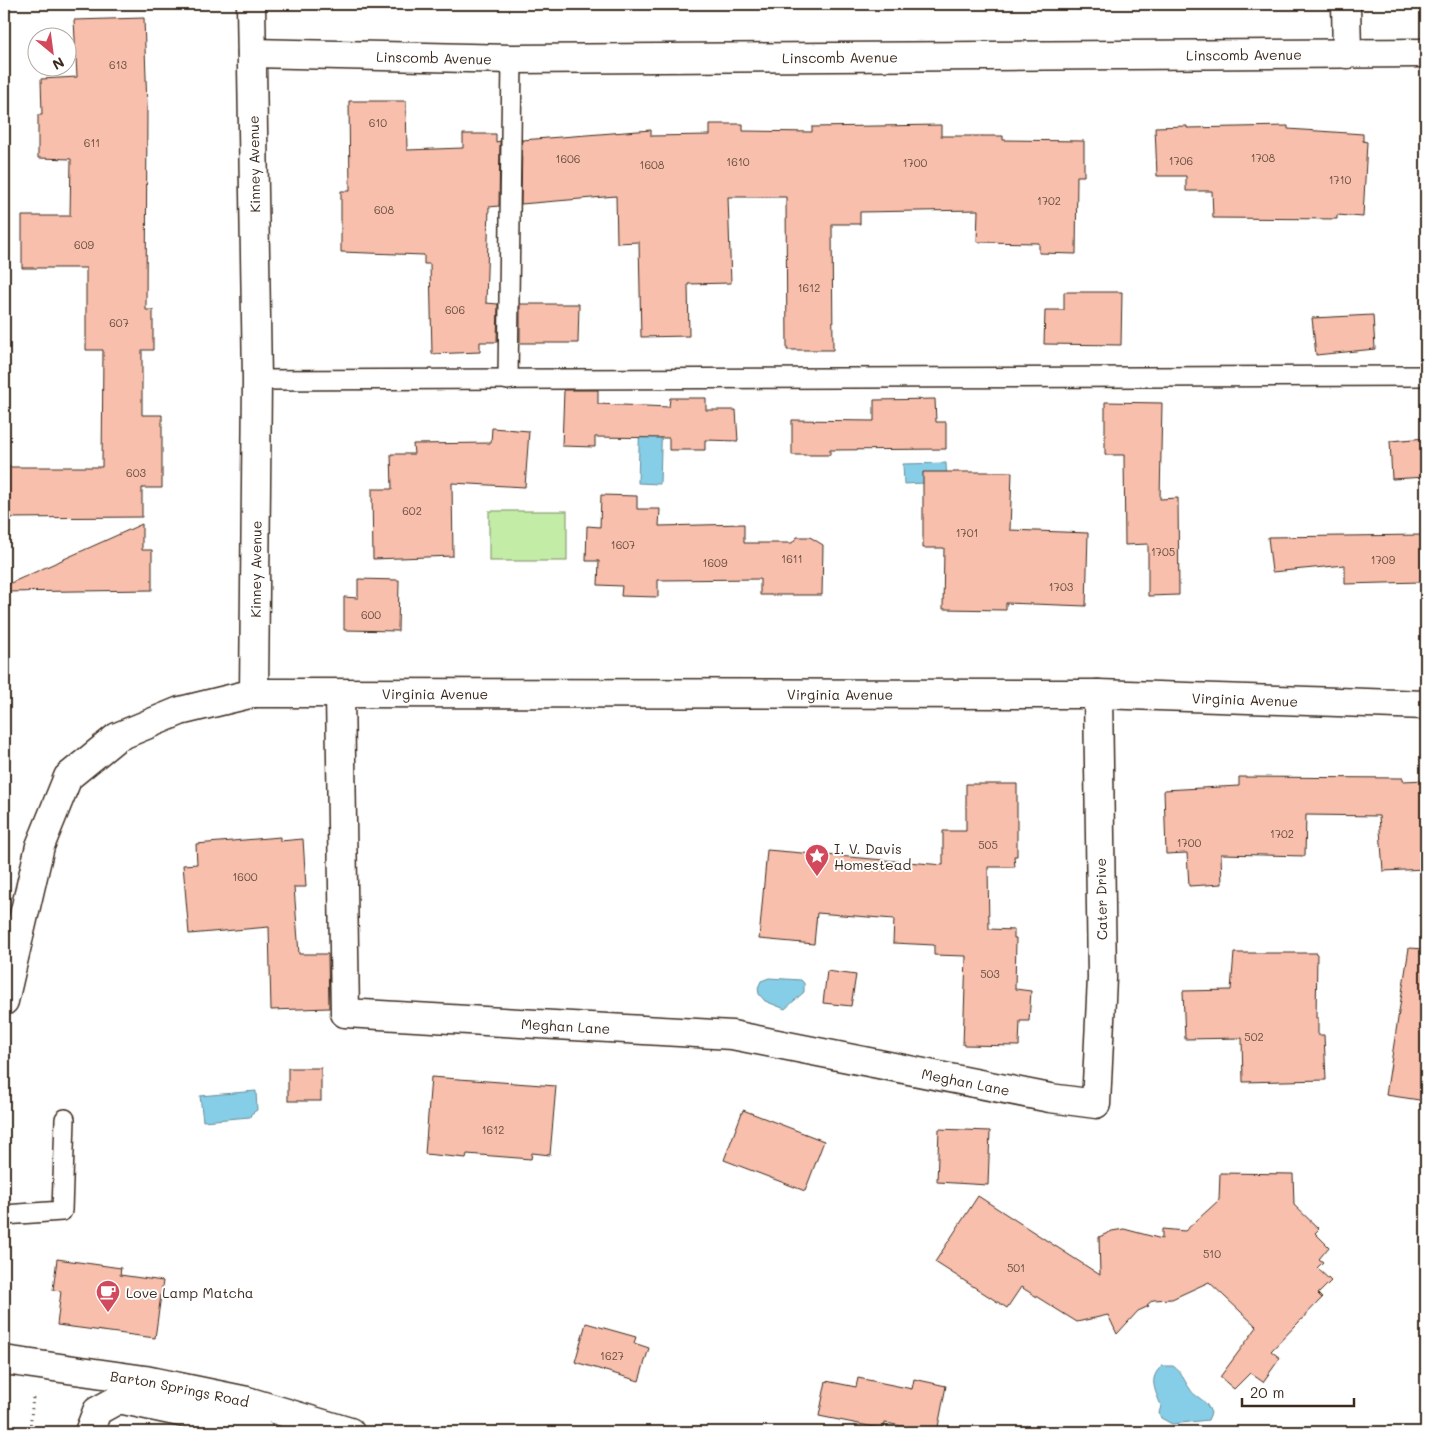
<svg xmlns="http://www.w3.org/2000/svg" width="1430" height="1436" font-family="Mali,sans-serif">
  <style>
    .green { fill: #c3eca7; stroke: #7f8b62 }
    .water { fill: #86cee7; stroke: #688c97 }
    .building { fill: #f7bfac; stroke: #3b2a1e }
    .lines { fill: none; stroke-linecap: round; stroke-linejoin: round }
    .lane-casing { stroke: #3b2a1e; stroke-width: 22 }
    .street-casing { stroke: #3b2a1e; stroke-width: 31 }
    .secondary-casing { stroke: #3b2a1e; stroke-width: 31 }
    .path { stroke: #3b2a1e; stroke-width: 3; stroke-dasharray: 1 4; stroke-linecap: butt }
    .lane { stroke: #fff; stroke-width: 19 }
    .street { stroke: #fff; stroke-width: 28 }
    .secondary { stroke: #fff; stroke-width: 28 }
    .labels { text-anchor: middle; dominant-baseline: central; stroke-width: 4; stroke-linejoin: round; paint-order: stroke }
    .number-label { font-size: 11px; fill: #6a4f42 }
    .street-label { font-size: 14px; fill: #3b2a1e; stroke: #fff }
    .poi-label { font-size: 14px; fill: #3b2a1e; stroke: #fff; text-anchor: start }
  </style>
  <rect width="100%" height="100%" fill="#fff"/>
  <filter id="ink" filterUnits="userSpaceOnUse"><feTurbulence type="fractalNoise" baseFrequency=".02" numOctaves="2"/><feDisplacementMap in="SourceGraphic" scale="10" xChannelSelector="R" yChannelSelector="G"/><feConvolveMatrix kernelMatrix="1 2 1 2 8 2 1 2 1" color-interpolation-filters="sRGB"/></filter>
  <g filter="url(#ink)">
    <rect class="green" x="489" y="511" width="78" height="50"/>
    <g class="water">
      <polygon points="640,413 662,413 660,484 638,483"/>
      <polygon points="946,463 947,482 904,484 903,464"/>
      <polygon points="769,978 801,980 804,983 804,992 785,1009 765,1001 759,994 758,988 761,981"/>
      <polygon points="256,1091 257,1110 251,1114 250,1117 203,1121 200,1096"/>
      <path d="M1162,1366H1173C1182,1372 1184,1381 1190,1389C1196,1399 1205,1397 1211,1413L1208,1420L1172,1424L1161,1418L1159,1413L1161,1406C1156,1391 1147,1379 1162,1366Z"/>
    </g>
    <g class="building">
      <polygon points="144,18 147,107 146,310 153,310 153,350 142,350 142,415 162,415 162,488 142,488 142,517 4,518 4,467 102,467 103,350 86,350 86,268 22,268 22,216 70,216 71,159 38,158 38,115 42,115 41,79 77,77 74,20"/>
      <polygon points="349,101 406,101 407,150 463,148 463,134 496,134 496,142 500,141 499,206 489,207 486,303 498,304 497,342 480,342 480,352 432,354 430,264 424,264 424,255 341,252 341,191 350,191"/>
      <polygon points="710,124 743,124 743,131 812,132 812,127 941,125 941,136 1003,136 1003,140 1084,141 1084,176 1077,176 1076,254 1039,253 1039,243 977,242 978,210 860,212 860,224 832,224 833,350 787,350 786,197 728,197 731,283 688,284 689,336 641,337 639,242 617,243 616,196 521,204 522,140 651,130 651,136 710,135"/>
      <polygon points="1187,126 1187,128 1288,126 1288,129 1363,134 1363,141 1367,142 1363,217 1337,215 1337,219 1213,218 1212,191 1186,191 1186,176 1157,176 1155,127"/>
      <polygon points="1064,292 1122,292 1121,345 1044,344 1045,310 1064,310"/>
      <polygon points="520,304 579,304 578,343 520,343"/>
      <polygon points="1373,315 1375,349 1316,355 1312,318"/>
      <polygon points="564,390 598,390 598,404 669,407 670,398 706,398 706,410 736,410 738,441 705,440 705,450 669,450 669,438 595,437 595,447 562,446"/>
      <polygon points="935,399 936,422 946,422 946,449 830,450 830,455 792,455 792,420 874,421 874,400"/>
      <polygon points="1105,402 1162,403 1160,499 1178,498 1179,595 1148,596 1148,544 1125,545 1124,455 1105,455"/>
      <polygon points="492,428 529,431 525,487 452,483 453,556 373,559 372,489 392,489 391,454 414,454 413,444 491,443"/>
      <polygon points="1426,438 1426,477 1392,479 1390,441"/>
      <polygon points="923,472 1012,472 1010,530 1088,533 1086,606 1006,603 1006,610 943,609 944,548 923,548"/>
      <polygon points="601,495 637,496 637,509 660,509 659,526 744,524 744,543 792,543 797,537 810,537 823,545 822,595 760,595 760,579 658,580 658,597 621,596 622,586 598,585 599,561 586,561 587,526 600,527"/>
      <polygon points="142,524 142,550 152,550 152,590 4,592 4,586"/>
      <polygon points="1422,535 1422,582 1345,584 1345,565 1272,572 1268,537"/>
      <polygon points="358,579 399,580 398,631 344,630 344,597 358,598"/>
      <polygon points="1239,777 1403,778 1403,781 1426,780 1426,869 1383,871 1379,816 1306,815 1305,856 1221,854 1222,884 1189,886 1187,853 1166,854 1164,790 1239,786"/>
      <polygon points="966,784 1017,784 1017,856 1014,856 1015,867 988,867 989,929 1014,930 1014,938 1016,938 1015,989 1031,991 1029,1021 1020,1021 1019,1046 963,1045 966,956 934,955 934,945 893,943 894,919 817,913 814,944 759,939 767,850 943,865 943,831 966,831"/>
      <polygon points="280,837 280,841 303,839 306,887 294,887 299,954 328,954 329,1008 271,1010 269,927 189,934 183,865 197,864 196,844"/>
      <polygon points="1409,948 1426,949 1426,1101 1386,1095"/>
      <polygon points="1234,953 1317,953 1316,1018 1318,1018 1318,1035 1324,1035 1326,1080 1243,1082 1242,1038 1185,1039 1183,991 1231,990"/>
      <polygon points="827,971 856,975 851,1006 823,1003"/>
      <rect x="288" y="1068" width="33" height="33"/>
      <polygon points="431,1077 556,1086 550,1155 532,1153 531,1159 467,1154 466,1158 425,1154"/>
      <polygon points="743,1110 824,1141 805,1191 724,1160"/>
      <polygon points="939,1129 990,1131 988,1185 937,1182"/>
      <polygon points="1220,1173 1293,1174 1294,1205 1319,1229 1315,1233 1329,1247 1319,1259 1323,1262 1317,1268 1331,1281 1318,1294 1322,1298 1271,1351 1280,1358 1263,1382 1250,1373 1234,1389 1220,1377 1257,1327 1209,1282 1172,1299 1153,1300 1147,1305 1149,1306 1138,1311 1117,1334 1108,1315 1077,1322 1021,1287 1007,1308 935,1262 978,1196 1100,1275 1099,1237 1112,1231 1124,1229 1162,1239 1162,1229 1185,1231 1219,1200"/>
      <polygon points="57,1259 121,1268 120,1275 163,1281 155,1338 57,1325 61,1291 53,1290"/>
      <polygon points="586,1323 636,1337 634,1343 649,1348 639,1381 575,1362"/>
      <polygon points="858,1378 912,1389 914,1379 946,1386 937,1432 885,1423 884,1429 819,1416 826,1381 856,1387"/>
    </g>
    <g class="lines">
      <defs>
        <g id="lane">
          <polyline points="257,380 1426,376"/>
          <polyline points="508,380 512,59"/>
          <polyline points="4,1215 62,1211 65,1119"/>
        </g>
        <g id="street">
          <polyline points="1346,4 1347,54"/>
          <path id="s1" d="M252,53L512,59L1426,53"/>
          <path id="s2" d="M254,693L1098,694L1426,705"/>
          <path id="s3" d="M340,695L345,1013L732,1035L1050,1098L1096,1104L1102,978L1098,694"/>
        </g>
        <g id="secondary">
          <path id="s4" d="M4,1001L40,846L68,777L117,737L180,711L254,693L257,380L251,4"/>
          <path id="s5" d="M4,1360L145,1380L247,1401L350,1432"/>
          <polyline points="89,1432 97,1411 119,1399 208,1418 259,1432"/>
        </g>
      </defs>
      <use href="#lane" class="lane-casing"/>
      <use href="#street" class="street-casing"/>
      <use href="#secondary" class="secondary-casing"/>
      <polyline class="path" points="30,1429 33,1397"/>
      <use href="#lane" class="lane"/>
      <use href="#street" class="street"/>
      <use href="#secondary" class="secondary"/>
    </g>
  </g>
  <defs>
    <symbol id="sight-pin" viewBox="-11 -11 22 30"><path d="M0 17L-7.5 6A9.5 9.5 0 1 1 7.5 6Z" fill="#d1495b" stroke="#fff"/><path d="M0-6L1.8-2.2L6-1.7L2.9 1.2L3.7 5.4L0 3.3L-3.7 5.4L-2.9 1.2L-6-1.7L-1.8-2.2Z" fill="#fff"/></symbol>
    <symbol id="cafe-pin" viewBox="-11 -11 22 30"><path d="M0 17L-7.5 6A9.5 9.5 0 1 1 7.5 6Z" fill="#d1495b" stroke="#fff"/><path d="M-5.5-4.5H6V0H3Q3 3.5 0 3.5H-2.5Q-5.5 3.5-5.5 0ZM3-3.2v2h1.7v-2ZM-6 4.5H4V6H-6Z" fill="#fff"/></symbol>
  </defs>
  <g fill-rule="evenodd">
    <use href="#sight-pin" x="803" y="842" width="28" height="38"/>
    <use href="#cafe-pin" x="94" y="1278" width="28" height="38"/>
  </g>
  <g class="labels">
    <g class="number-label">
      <text x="118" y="64">613</text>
      <text x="378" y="122">610</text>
      <text x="92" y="142">611</text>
      <text x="1263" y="157">1708</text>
      <text x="568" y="158">1606</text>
      <text x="1181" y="160">1706</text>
      <text x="738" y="161">1610</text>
      <text x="915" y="162">1700</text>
      <text x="652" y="164">1608</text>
      <text x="1340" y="179">1710</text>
      <text x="1049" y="200">1702</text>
      <text x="384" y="209">608</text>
      <text x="84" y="244">609</text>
      <text x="809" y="287">1612</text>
      <text x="455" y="309">606</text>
      <text x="119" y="322">607</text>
      <text x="136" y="472">603</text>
      <text x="412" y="510">602</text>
      <text x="967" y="532">1701</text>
      <text x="623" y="544">1607</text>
      <text x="1163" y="551">1705</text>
      <text x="792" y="558">1611</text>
      <text x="1383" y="559">1709</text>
      <text x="715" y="562">1609</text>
      <text x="1061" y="586">1703</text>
      <text x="371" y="614">600</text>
      <text x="1282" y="833">1702</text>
      <text x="1189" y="842">1700</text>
      <text x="988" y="844">505</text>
      <text x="245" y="876">1600</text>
      <text x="990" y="973">503</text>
      <text x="1254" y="1036">502</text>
      <text x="493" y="1129">1612</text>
      <text x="1212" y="1253">510</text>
      <text x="1016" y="1267">501</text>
      <text x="612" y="1355">1627</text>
    </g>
    <g class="street-label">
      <text stroke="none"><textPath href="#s1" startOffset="992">Linscomb Avenue</textPath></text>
      <text stroke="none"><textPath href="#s1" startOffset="182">Linscomb Avenue</textPath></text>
      <text stroke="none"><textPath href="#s1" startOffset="588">Linscomb Avenue</textPath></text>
      <text transform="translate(254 164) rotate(-91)">Kinney Avenue</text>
      <text stroke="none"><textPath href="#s4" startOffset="565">Kinney Avenue</textPath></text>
      <text stroke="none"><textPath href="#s2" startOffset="181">Virginia Avenue</textPath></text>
      <text stroke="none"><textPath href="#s2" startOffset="586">Virginia Avenue</textPath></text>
      <text stroke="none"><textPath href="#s2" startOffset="991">Virginia Avenue</textPath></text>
      <text transform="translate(1101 899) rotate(-91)">Cater Drive</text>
      <text stroke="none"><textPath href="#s3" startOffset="539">Meghan Lane</textPath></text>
      <text stroke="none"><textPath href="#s3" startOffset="944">Meghan Lane</textPath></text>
      <text stroke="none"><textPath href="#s5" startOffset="178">Barton Springs Road</textPath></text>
    </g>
    <g class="poi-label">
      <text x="834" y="848">I. V. Davis<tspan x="834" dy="16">Homestead</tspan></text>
      <text x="126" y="1292">Love Lamp Matcha</text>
    </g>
  </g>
  <rect width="1430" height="1436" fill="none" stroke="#fff" stroke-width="20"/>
  <rect x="10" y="10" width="1410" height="1416" fill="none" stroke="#3b2a1e" stroke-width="2" filter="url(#ink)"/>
  <g transform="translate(52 52) rotate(151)"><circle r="24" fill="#ffffff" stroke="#b1aaa5"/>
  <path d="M0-4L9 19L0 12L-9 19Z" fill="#d1495b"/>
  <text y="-8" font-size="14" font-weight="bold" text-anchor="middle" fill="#3b2a1e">N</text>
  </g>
  <path d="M1242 1398v8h112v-8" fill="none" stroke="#3b2a1e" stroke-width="2.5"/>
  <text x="1250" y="1398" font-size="15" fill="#3b2a1e" stroke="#ffffff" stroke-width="4" paint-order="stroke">20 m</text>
</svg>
